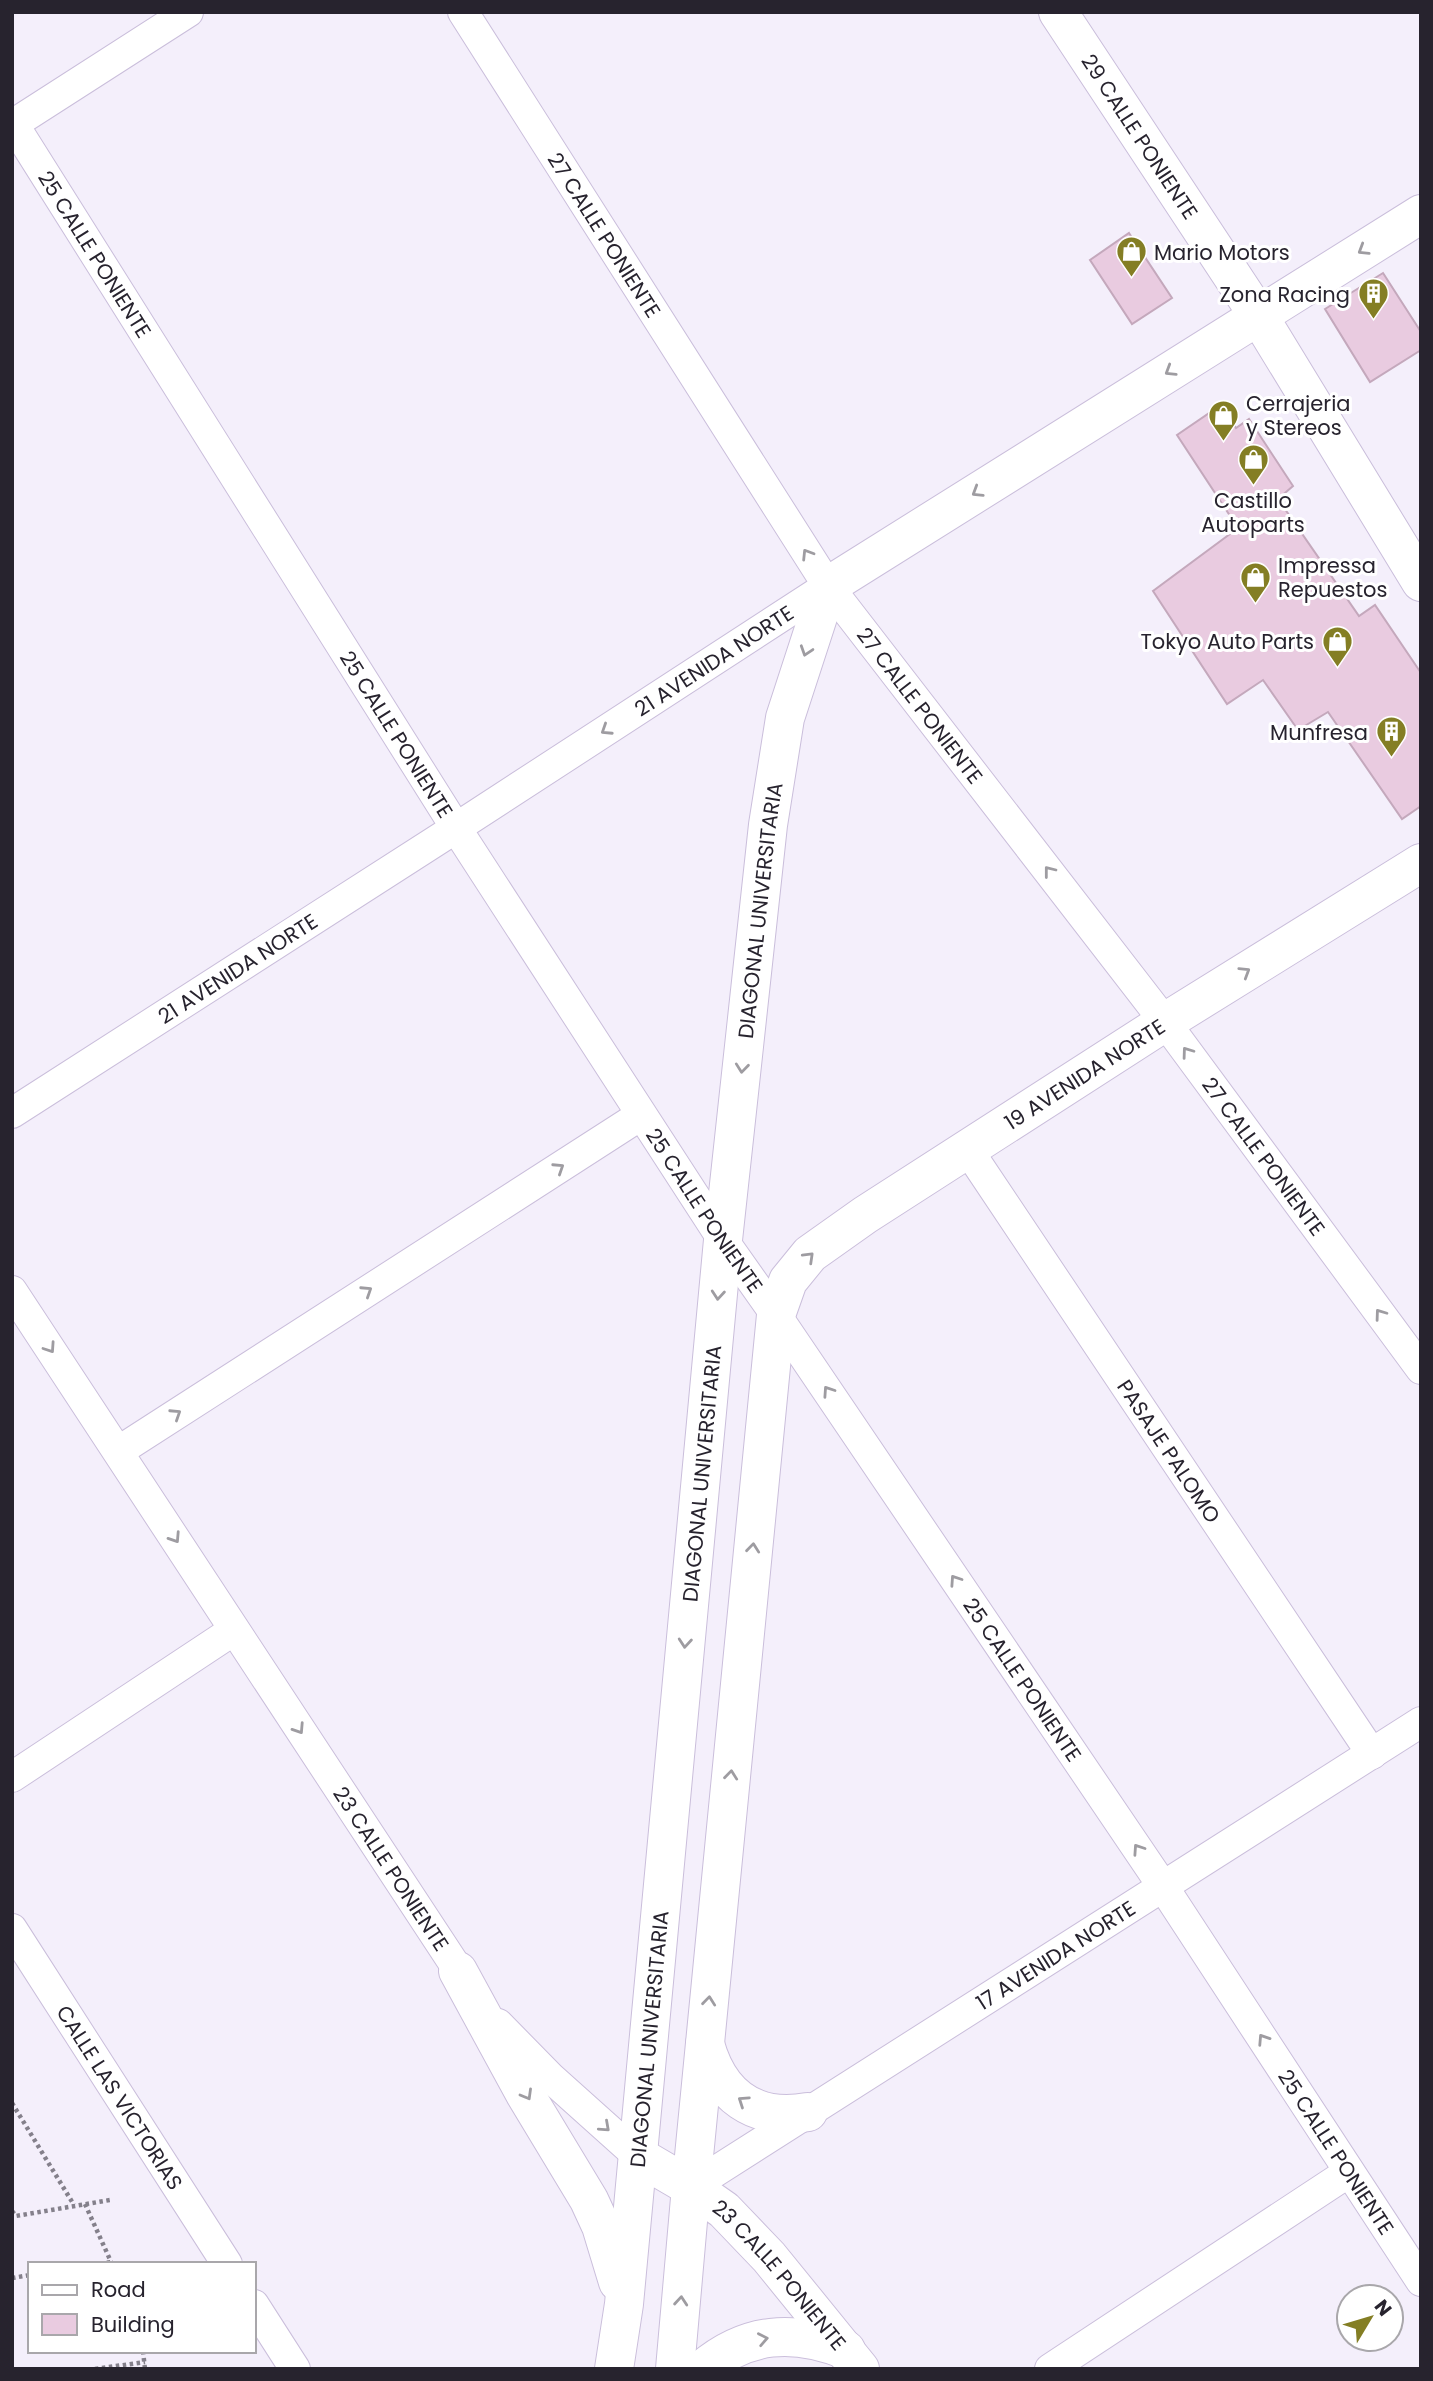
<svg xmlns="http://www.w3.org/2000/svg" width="1433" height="2381" font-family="Poppins,sans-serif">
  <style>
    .building { fill: #e9cbe0; stroke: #c4a8bc; stroke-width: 2 }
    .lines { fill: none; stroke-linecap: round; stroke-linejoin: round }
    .minor-casing { stroke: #cabedb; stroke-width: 32 }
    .tertiary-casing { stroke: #cabedb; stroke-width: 40 }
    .secondary-casing { stroke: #cabedb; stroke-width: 40 }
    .path { stroke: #84808b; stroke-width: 4.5; stroke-dasharray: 3.5 3.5; stroke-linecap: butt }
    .minor { stroke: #fff; stroke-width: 30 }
    .tertiary { stroke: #fff; stroke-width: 38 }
    .secondary { stroke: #fff; stroke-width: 38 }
    .oneway { stroke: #9e9ca1 }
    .labels { text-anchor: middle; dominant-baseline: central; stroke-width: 6; stroke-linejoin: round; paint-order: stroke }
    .street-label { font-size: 21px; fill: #27232e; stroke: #fff }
    .poi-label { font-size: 21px; fill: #27232e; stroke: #fff; text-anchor: start }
  </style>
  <rect width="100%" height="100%" fill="#f4effb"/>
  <g class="building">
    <polygon points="1129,233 1172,298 1132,324 1090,260"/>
    <polygon points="1383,273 1421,332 1421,350 1370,382 1325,309"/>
    <polygon points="1221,405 1236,428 1249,419 1293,486 1278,499 1359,616 1375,605 1421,673 1421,806 1402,819 1328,712 1298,730 1263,680 1227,704 1153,591 1238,528 1177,435"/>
  </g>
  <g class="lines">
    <defs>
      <g id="minor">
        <path id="s1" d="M463,12L828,586L1165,1022L1421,1369"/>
        <path id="s2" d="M12,122L456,828L723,1240L776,1315L1162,1885L1421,2281"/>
        <polyline points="12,125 188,12"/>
        <path id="s3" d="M12,1113L456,828L828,586"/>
        <path id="s4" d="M968,1150L1372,1754"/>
        <path id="s5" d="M12,1291L470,1988"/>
        <polyline points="119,1451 641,1115"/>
        <polyline points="12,1777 234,1630"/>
        <path id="s6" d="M12,1929L227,2264"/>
        <polyline points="498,2024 551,2078 638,2156"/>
        <path id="s7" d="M691,2187L1421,1722"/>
        <polyline points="254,2305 295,2369"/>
        <polyline points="1050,2369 1349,2172"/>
      </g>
      <g id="tertiary">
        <path id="s8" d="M1058,12L1258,315L1421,582"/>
        <path id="s9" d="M638,2156L691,2187L724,2210L769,2257L860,2369"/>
      </g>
      <g id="secondary">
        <polyline points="458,1971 525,2094 589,2200 601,2226 618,2282"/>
        <path d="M705,2044C719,2095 754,2122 808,2112"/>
        <path id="s10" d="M614,2369L624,2304L723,1240L768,825L785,718L828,586L1421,214"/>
        <path id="s11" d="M675,2369L691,2187L776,1315L788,1281L810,1254L865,1215L1165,1022L1421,863"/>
        <path d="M703,2369C747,2332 793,2329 846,2350"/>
      </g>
    </defs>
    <use href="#minor" class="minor-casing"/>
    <use href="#tertiary" class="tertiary-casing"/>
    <use href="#secondary" class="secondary-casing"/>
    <g class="path">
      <polyline points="12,2103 74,2205"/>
      <polyline points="85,2204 112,2264"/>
      <polyline points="12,2211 16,2216 110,2200"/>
      <polyline points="100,2264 111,2262"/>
      <polyline points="12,2278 30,2275"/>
      <polyline points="143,2351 145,2369"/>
      <polyline points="95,2369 145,2362"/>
    </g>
    <use href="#minor" class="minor"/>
    <use href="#tertiary" class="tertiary"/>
    <use href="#secondary" class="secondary"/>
  </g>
  <defs><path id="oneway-chevron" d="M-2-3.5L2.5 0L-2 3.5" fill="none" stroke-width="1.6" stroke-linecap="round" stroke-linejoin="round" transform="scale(1.75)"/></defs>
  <g class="oneway">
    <use href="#oneway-chevron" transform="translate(1363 250) rotate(148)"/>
    <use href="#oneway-chevron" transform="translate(1170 371) rotate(148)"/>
    <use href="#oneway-chevron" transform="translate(977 492) rotate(148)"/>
    <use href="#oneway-chevron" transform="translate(807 554) rotate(-122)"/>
    <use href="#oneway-chevron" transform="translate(806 651) rotate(108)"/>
    <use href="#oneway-chevron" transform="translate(606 730) rotate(147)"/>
    <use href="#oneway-chevron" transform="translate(1049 871) rotate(-128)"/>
    <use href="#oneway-chevron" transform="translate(1245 972) rotate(-32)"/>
    <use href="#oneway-chevron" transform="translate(1187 1052) rotate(-126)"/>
    <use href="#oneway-chevron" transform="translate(742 1068) rotate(96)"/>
    <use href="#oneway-chevron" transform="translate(559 1168) rotate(-33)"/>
    <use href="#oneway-chevron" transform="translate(809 1257) rotate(-44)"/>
    <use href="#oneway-chevron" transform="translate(367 1291) rotate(-33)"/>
    <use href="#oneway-chevron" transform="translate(718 1295) rotate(95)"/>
    <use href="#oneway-chevron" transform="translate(1380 1314) rotate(-126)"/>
    <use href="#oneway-chevron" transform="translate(50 1348) rotate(56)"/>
    <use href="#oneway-chevron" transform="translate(828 1391) rotate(-124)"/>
    <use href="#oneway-chevron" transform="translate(176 1414) rotate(-33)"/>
    <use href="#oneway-chevron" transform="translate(175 1538) rotate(57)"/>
    <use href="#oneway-chevron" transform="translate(753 1548) rotate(-84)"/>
    <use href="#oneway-chevron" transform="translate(955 1580) rotate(-124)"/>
    <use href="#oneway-chevron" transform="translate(685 1643) rotate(95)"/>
    <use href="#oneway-chevron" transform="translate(299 1729) rotate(57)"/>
    <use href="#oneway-chevron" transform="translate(731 1775) rotate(-84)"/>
    <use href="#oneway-chevron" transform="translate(1138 1849) rotate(-124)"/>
    <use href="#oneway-chevron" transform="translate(709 2001) rotate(-84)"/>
    <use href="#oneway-chevron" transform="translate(1263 2039) rotate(-123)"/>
    <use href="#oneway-chevron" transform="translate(527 2095) rotate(60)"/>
    <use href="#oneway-chevron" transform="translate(743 2101) rotate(-146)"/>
    <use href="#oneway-chevron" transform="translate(605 2127) rotate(42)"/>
    <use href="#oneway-chevron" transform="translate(681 2301) rotate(-85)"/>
    <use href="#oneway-chevron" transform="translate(763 2339) rotate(-11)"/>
  </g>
  <defs>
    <symbol id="shop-pin" viewBox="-11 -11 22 30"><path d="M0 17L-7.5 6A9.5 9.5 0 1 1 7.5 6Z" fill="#847e24" stroke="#fff"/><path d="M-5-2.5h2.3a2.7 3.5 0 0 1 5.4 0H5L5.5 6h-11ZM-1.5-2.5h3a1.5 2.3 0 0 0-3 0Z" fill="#fff"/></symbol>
    <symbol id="building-pin" viewBox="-11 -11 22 30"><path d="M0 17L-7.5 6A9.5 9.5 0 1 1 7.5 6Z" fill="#847e24" stroke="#fff"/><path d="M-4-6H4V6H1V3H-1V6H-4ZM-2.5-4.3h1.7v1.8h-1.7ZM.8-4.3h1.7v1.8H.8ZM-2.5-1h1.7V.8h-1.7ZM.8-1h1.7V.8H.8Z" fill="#fff"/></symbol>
  </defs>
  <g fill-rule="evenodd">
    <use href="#shop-pin" x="1114" y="234" width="35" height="47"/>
    <use href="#building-pin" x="1356" y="276" width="35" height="47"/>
    <use href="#shop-pin" x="1206" y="398" width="35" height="47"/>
    <use href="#shop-pin" x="1236" y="442" width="35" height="47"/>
    <use href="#shop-pin" x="1238" y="560" width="35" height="47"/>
    <use href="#shop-pin" x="1320" y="624" width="35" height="47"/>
    <use href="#building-pin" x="1374" y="714" width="35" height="47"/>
  </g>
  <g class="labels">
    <g class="street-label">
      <text stroke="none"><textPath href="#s8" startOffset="149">29 CALLE PONIENTE</textPath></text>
      <text stroke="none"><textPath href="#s1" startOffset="264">27 CALLE PONIENTE</textPath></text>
      <text stroke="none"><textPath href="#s2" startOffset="156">25 CALLE PONIENTE</textPath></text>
      <text stroke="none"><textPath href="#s3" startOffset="835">21 AVENIDA NORTE</textPath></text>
      <text stroke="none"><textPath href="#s1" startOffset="831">27 CALLE PONIENTE</textPath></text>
      <text stroke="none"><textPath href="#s2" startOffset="723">25 CALLE PONIENTE</textPath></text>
      <text stroke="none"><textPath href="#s10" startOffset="1466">DIAGONAL UNIVERSITARIA</textPath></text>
      <text stroke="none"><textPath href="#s3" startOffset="268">21 AVENIDA NORTE</textPath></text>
      <text stroke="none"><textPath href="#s11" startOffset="1458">19 AVENIDA NORTE</textPath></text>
      <text stroke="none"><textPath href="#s1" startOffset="1398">27 CALLE PONIENTE</textPath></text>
      <text stroke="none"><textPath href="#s2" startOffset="1290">25 CALLE PONIENTE</textPath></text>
      <text stroke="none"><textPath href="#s4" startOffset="362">PASAJE PALOMO</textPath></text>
      <text stroke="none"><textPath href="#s10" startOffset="900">DIAGONAL UNIVERSITARIA</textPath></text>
      <text stroke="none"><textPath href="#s2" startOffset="1857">25 CALLE PONIENTE</textPath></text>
      <text stroke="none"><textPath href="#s5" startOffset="691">23 CALLE PONIENTE</textPath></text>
      <text stroke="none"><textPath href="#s7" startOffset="432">17 AVENIDA NORTE</textPath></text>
      <text stroke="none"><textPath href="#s10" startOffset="332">DIAGONAL UNIVERSITARIA</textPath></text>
      <text stroke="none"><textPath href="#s6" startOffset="200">CALLE LAS VICTORIAS</textPath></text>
      <text stroke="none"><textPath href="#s2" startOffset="2424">25 CALLE PONIENTE</textPath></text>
      <text stroke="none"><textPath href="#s9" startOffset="187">23 CALLE PONIENTE</textPath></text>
    </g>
    <g class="poi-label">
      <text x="1154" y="252">Mario Motors</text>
      <text x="1350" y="294" text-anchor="end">Zona Racing</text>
      <text x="1246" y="403">Cerrajeria<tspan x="1246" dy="24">y Stereos</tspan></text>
      <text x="1253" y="500" text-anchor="middle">Castillo<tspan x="1253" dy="24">Autoparts</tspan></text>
      <text x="1278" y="565">Impressa<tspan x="1278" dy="24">Repuestos</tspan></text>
      <text x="1314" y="641" text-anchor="end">Tokyo Auto Parts</text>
      <text x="1368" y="732" text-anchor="end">Munfresa</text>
    </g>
  </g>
  <rect width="1433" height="2381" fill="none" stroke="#27232e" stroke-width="28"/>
  <rect x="28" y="2262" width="228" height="91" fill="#ffffff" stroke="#a9a7ab" stroke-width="2"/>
  <rect x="42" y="2285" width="35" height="10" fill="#ffffff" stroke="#a9a7ab" stroke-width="2"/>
  <text x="91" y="2297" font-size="21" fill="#27232e">Road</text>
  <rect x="42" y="2314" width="35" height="21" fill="#e9cbe0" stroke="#a9a7ab" stroke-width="2"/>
  <text x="91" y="2332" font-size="21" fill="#27232e">Building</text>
  <g transform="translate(1370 2318) rotate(52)"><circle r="33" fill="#ffffff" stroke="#a9a7ab" stroke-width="2"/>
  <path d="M0-5L12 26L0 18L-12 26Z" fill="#847e24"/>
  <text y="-10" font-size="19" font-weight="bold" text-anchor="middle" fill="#27232e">N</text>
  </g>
</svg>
